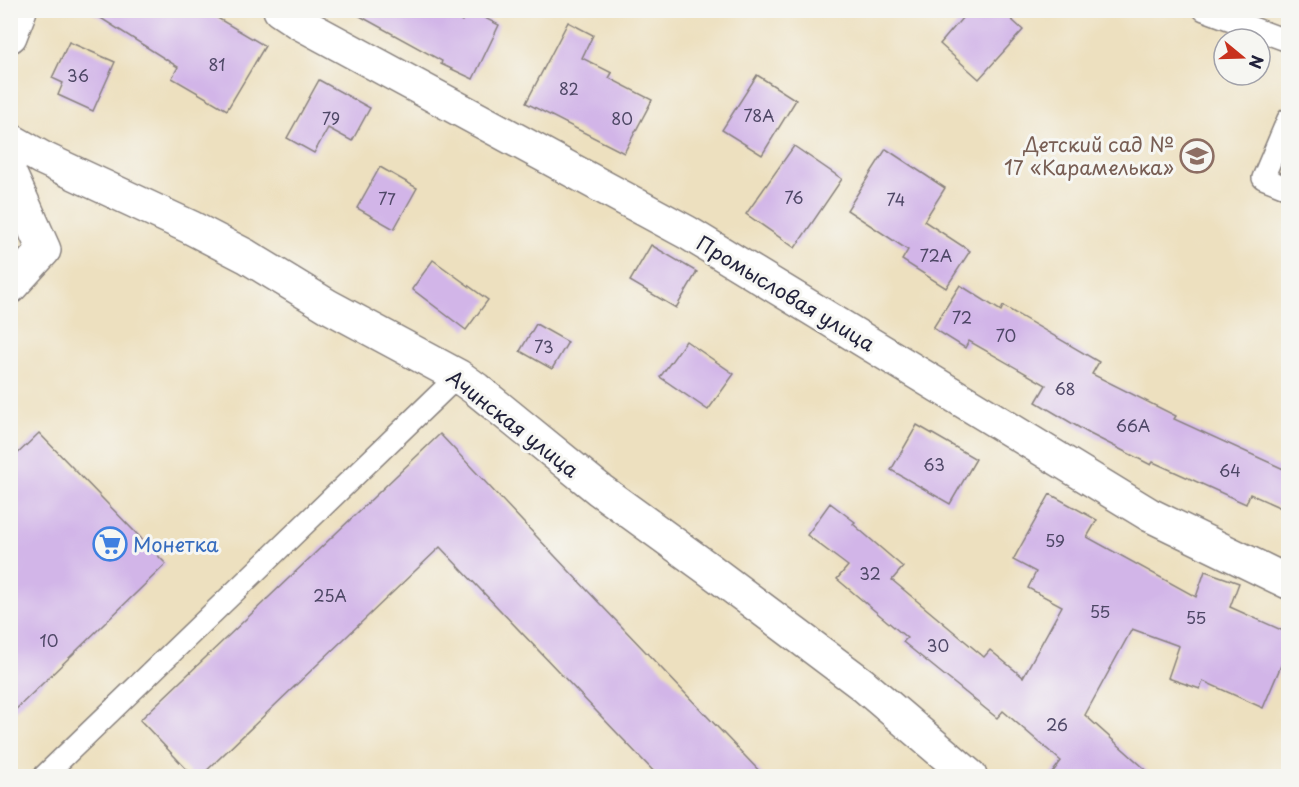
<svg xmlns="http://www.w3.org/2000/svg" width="1299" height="787" font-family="'Playpen Sans',sans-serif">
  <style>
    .building { fill: #d2b5e8 }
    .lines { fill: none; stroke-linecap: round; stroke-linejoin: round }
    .service-casing { stroke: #88817d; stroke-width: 24 }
    .minor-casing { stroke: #88817d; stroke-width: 36 }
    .service { stroke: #fff; stroke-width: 21 }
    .minor { stroke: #fff; stroke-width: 33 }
    .labels { text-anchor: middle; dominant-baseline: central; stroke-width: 6; stroke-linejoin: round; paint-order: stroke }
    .number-label { font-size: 16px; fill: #4e4766 }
    .education-label { font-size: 20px; fill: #785e54; stroke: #f6f6f2; text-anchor: end }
    .street-label { font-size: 20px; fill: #22223b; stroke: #f6f6f2 }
    .shop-label { font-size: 20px; fill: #366cbe; stroke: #f6f6f2; text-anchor: start }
  </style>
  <rect width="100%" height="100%" fill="#f6f6f2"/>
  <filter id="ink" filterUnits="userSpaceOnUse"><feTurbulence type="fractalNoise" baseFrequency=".0167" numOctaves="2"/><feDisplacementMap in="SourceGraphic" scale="12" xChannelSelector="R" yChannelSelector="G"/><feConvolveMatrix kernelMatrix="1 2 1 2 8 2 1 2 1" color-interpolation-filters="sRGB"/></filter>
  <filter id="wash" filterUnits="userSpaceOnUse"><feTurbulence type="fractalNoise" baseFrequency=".008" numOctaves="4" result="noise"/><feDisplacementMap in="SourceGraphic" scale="24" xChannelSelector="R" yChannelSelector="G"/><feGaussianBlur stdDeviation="1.35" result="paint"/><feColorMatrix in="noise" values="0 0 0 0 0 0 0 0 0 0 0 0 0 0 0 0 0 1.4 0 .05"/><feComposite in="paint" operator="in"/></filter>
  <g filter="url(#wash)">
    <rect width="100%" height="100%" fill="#ede0bf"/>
    <g id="blocks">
      <g class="building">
        <polygon points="88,10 204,10 265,46 227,110 172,78 178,67"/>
        <polygon points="349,10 442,10 462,21 467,10 469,10 499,25 473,79 441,64 442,61"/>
        <polygon points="969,10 1001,10 1023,30 979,79 940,44"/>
        <polygon points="568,22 593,35 582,58 612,73 609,78 652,100 624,153 526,103"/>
        <polygon points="69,42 115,62 93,111 58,95 63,83 52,78"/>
        <polygon points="757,75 796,100 762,155 722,130"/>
        <polygon points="319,80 370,108 352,141 328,128 314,153 287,138"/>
        <polygon points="794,146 842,179 795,248 746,214"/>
        <polygon points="886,149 945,188 924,221 970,251 946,288 902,260 908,250 847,210"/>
        <polygon points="380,167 417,188 394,229 357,208"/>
        <polygon points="651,245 697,272 676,308 630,281"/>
        <polygon points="433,260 488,300 466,330 412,289"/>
        <polygon points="960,285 1001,311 1003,306 1099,362 1092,374 1176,416 1174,419 1288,471 1288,511 1250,494 1246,504 1153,462 1151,465 1090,434 1036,402 1046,385 969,341 965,348 933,328"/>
        <polygon points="536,324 568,342 552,369 520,351"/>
        <polygon points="686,341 734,374 708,410 660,377"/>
        <polygon points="917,425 976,459 950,504 891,470"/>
        <polygon points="39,433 166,564 10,715 10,461"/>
        <polygon points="440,434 603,607 765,777 659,777 440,547 200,777 194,777 140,720"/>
        <polygon points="1050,494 1097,520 1087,537 1196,597 1205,571 1239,583 1230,607 1288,633 1288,649 1263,708 1203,681 1200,689 1168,678 1179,646 1132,629 1085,715 1154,777 1049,777 1061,761 1003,711 997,718 903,642 907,638 837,579 848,566 807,535 830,503 855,522 853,524 903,567 892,580 984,657 990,650 1023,677 1062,606 1028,588 1036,572 1013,560"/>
      </g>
    </g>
  </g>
  <g filter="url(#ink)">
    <use href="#blocks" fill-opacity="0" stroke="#88817d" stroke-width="1.5"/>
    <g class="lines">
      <defs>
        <g id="service">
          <polyline points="1204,10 1288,41"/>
          <polyline points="1288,119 1263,178 1288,188"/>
          <polyline points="44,776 458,376"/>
        </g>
        <g id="minor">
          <polyline points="280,10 298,22 688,233 1150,515 1288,582"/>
          <polyline points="10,36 20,10"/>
          <polyline points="10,140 42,158 190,227 246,256 328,306 458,376 476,389 600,490 710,570 862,684 970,776"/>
          <polyline points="10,174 44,250 10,287"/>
        </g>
      </defs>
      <use href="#service" class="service-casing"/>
      <use href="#minor" class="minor-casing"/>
      <use href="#service" class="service"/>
      <use href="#minor" class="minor"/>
    </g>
  </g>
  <defs>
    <symbol id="school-ring" viewBox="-11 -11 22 22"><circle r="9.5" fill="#f6f6f2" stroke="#8d6e63" stroke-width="1.5"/><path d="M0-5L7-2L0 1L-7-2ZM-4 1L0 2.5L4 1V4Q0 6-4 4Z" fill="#8d6e63"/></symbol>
    <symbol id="supermarket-ring" viewBox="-11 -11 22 22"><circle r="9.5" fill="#f6f6f2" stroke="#3f7fe0" stroke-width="1.5"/><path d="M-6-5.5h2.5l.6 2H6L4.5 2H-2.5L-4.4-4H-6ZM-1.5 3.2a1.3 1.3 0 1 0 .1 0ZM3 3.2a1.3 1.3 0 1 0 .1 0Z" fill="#3f7fe0"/></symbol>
  </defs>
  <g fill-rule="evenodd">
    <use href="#school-ring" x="1178" y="137" width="38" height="38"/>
    <use href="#supermarket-ring" x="91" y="525" width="38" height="38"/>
  </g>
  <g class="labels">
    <g class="number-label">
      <text x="217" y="64">81</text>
      <text x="78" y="75">36</text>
      <text x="569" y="88">82</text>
      <text x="759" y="115">78А</text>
      <text x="331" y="118">79</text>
      <text x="622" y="118">80</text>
      <text x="794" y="197">76</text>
      <text x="387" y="198">77</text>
      <text x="896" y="199">74</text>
      <text x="936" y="255">72А</text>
      <text x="962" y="317">72</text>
      <text x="1006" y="335">70</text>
      <text x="544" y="346">73</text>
      <text x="1065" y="388">68</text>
      <text x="1133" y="425">66А</text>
      <text x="934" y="464">63</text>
      <text x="1230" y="470">64</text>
      <text x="1055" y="540">59</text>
      <text x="870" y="573">32</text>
      <text x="330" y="595">25А</text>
      <text x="1100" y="611">55</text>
      <text x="1196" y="617">55</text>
      <text x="49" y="640">10</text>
      <text x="938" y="645">30</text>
      <text x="1057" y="724">26</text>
    </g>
    <g class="education-label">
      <text x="1174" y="144">Детский сад №<tspan x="1174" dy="23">17 «Карамелька»</tspan></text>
    </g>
    <g class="street-label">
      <text transform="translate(786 293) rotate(31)">Промысловая улица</text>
      <text transform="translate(513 423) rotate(38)">Ачинская улица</text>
    </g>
    <g class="shop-label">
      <text x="133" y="544">Монетка</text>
    </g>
  </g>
  <rect width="1299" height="787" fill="none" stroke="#f6f6f2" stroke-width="36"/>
  <g transform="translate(1242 57) rotate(109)"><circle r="28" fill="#f6f6f2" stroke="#a1a1a9" stroke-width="1.5"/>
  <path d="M0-4.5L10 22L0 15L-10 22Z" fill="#c8321e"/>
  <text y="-9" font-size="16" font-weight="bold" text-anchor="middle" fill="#22223b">N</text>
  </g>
</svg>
